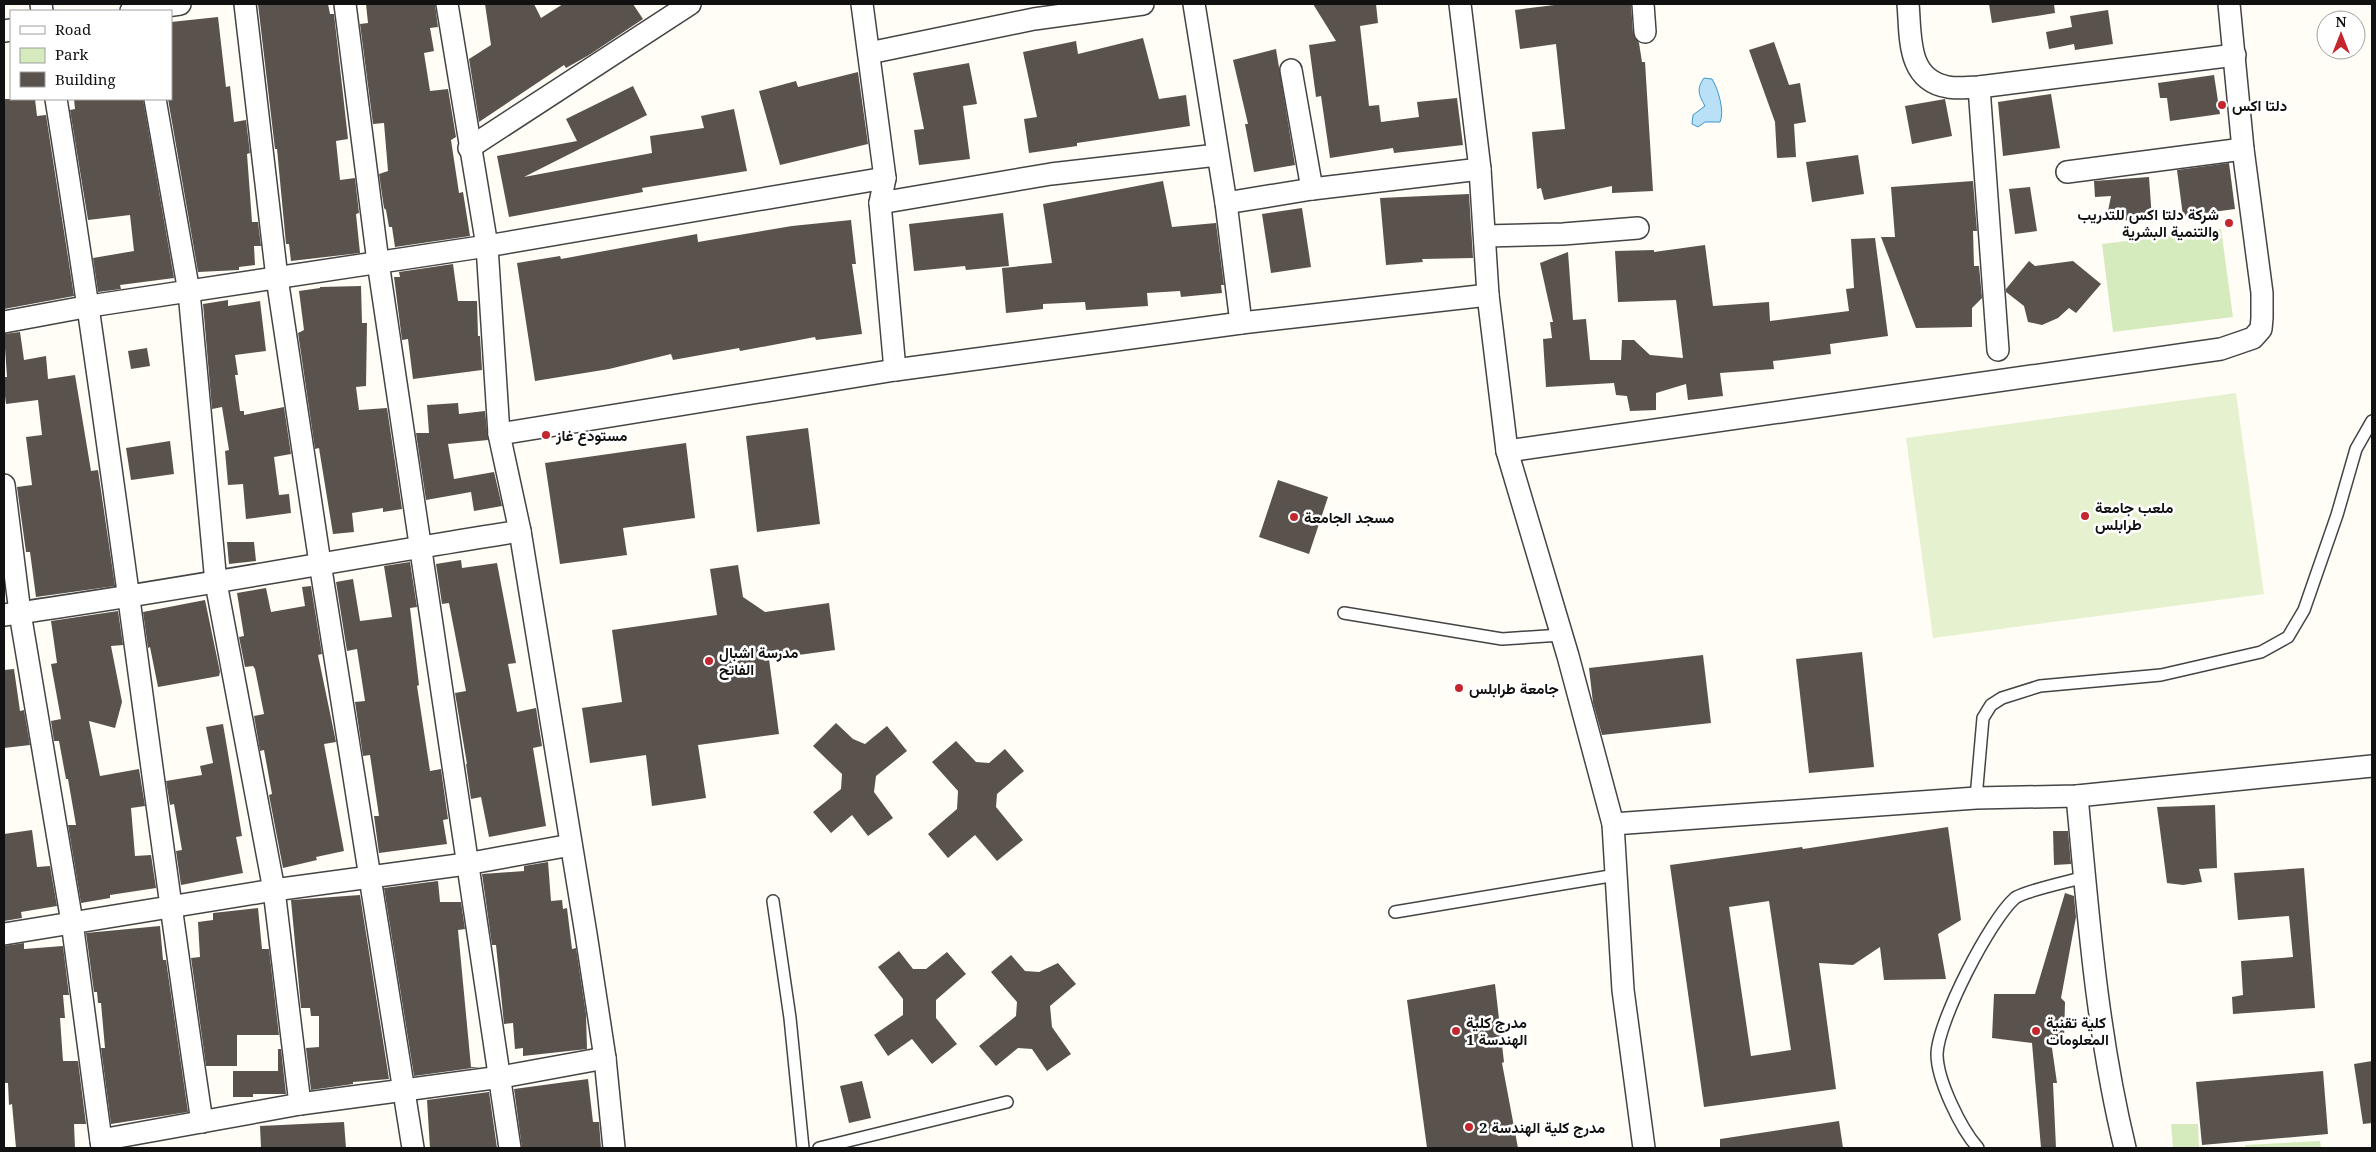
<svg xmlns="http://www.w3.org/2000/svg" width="2376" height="1152" font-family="'Noto Serif',Vazirmatn,serif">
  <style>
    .green { fill: #d5ebbd }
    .pitch { fill: #e6f2cf }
    .water { fill: #b9e0f7; stroke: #3f96cf }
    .building { fill: #5a524d; fill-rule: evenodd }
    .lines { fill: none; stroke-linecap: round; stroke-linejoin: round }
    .service-casing { stroke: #444; stroke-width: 14 }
    .minor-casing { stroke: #444; stroke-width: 24 }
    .service { stroke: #fff; stroke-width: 11 }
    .minor { stroke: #fff; stroke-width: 21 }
    .poi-dot { fill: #c4262e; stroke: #fff; stroke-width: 2 }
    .labels { text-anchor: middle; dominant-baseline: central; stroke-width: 5; stroke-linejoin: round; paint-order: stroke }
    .poi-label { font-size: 15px; font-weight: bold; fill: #111; stroke: #fff; text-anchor: start }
  </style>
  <rect width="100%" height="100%" fill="#fffdf5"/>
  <g class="green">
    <polygon points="2221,229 2233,317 2113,332 2102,244"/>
    <polygon points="2171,1124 2198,1124 2199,1148 2173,1148"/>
    <polygon points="2320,1141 2321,1148 2245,1148 2245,1145"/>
  </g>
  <polygon class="pitch" points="2236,393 2264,594 1933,638 1906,438"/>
  <path class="water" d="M1704,78L1712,79C1718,88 1725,112 1720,122H1705L1698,127L1692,124L1693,115L1705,106C1699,95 1696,89 1704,78Z"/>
  <g class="building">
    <polygon points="258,4 328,4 330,14 334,14 348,139 336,141 340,180 355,178 359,213 356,214 360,253 291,261 289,244 286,244 277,149 275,149"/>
    <polygon points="366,4 435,4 438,27 430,28 434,51 424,53 430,91 448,89 456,137 451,140 459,193 463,192 470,236 395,247 392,227 389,227 386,210 384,208 379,174 388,171 384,123 373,124 360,24 368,23"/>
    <polygon points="485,4 534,4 541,18 563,4 633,4 643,19 589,55 566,68 564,65 479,122 469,59 491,45"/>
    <polygon points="1313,4 1376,4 1378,23 1360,26 1369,106 1379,105 1381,122 1419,117 1417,102 1457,98 1463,145 1394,153 1393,148 1330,158 1321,96 1316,97 1309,45 1336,41"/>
    <polygon points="1562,4 1631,4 1633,33 1639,43 1642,62 1645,62 1653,191 1612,193 1612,186 1544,200 1541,188 1537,189 1532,132 1565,129 1556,44 1520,49 1515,10"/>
    <polygon points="1989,4 2054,4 2055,13 1992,23"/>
    <polygon points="2108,10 2113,44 2075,50 2074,44 2049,49 2046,32 2072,27 2070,16"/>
    <polygon points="218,17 226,87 230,86 234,122 246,120 250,153 247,154 252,222 258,222 261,246 254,246 255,265 239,267 239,270 198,272 168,99 171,99 171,22"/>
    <polygon points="1143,38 1159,99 1186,95 1190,126 1077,143 1077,146 1029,153 1024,119 1037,117 1023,52 1076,41 1078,54"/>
    <polygon points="1774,42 1789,85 1800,83 1806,122 1794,124 1796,157 1777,158 1775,122 1749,50"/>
    <polygon points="1276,49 1295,165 1254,172 1245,124 1248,124 1233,60"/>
    <polygon points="969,63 977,104 963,106 970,159 919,165 914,130 924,129 913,73"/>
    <polygon points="858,72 868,144 780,165 759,91 796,81 798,87"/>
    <polygon points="2214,75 2220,114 2170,121 2167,98 2160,98 2158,83"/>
    <polygon points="633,86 647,115 524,177 652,153 650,136 704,128 701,116 734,109 747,171 642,188 643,192 509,217 497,156 577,141 566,119"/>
    <polygon points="2051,94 2060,148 2003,156 1998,102"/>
    <polygon points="4,99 35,99 37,116 46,115 74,296 4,309"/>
    <polygon points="74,99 143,99 174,278 120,285 121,289 98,292 93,258 134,251 130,215 88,220 70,110 75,109"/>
    <polygon points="1945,99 1952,136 1912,144 1905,106"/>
    <polygon points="1858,155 1864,194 1812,202 1806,162"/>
    <polygon points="2229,163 2235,209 2183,216 2177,170"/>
    <polygon points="2149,177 2152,219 2106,221 2111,196 2095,197 2094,181"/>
    <polygon points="1163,181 1172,227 1216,223 1224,285 1221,285 1222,293 1181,297 1180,291 1147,293 1148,306 1086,310 1085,302 1043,304 1043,309 1006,313 1002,268 1052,263 1043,204"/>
    <polygon points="1973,181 1977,231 1973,231 1974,266 1979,266 1982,298 1972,308 1972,327 1916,328 1881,237 1895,237 1891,187"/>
    <polygon points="2030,187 2037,231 2015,234 2009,189"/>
    <polygon points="1469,194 1473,258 1422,259 1423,262 1386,265 1380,198"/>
    <polygon points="1302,208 1311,267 1271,273 1262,214"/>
    <polygon points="1003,213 1009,266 966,270 965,266 914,271 909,224"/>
    <polygon points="851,220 856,264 852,264 862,334 816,340 815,337 740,351 739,348 673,360 671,354 609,369 535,381 517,263 560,256 561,259 697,234 698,242 792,226"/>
    <polygon points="1875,238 1888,336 1830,344 1831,354 1773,361 1774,369 1720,373 1723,396 1688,400 1686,384 1656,393 1656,410 1630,411 1627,396 1616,395 1614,383 1546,387 1543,339 1552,338 1550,322 1553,322 1540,263 1568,252 1573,320 1586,319 1590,360 1621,360 1622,340 1634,340 1650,355 1683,358 1676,300 1618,302 1615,251 1654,250 1654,252 1705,245 1713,306 1769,302 1770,321 1849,311 1846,289 1854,288 1851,239"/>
    <polygon points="2029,261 2035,266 2073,261 2101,284 2076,313 2069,308 2058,318 2042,325 2028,322 2024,306 2006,292 2006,289"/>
    <polygon points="453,264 458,301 477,301 478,336 480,336 482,370 413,379 408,339 402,340 394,277 400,277 399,272"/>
    <polygon points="361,286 362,323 367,323 366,386 356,387 359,410 387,408 402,509 383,512 383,508 352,513 354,532 333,534 319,448 315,449 298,333 304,330 299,291 320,288 320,287"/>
    <polygon points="228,300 228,306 260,301 266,351 235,355 238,375 235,375 240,411 244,411 244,415 284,407 291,454 274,457 279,495 289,494 291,513 246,519 243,484 228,485 225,451 229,450 222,407 212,409 203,304"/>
    <polygon points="20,332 24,360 46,356 48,379 75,375 91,471 98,470 115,586 36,597 30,552 26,552 17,487 32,485 26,437 42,435 38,400 6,404 4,388 4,377 7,377 4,334"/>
    <polygon points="147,348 150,366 131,369 128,351"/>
    <polygon points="458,403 459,414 485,411 488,440 448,444 454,479 494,472 502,506 474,511 471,492 426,500 416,433 429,433 427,405"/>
    <polygon points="808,428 820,524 757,532 746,436"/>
    <polygon points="170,441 174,474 131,480 126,448"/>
    <polygon points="686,443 695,518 623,528 627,555 560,564 545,463"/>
    <polygon points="1278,480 1328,497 1309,554 1259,537"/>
    <polygon points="227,542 254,542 256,561 229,564"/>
    <polygon points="461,560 462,568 497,563 516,663 508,664 517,712 536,708 542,746 533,748 546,826 489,837 481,797 471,799 466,764 467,764 455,693 466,691 449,603 442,604 436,564"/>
    <polygon points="410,562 417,607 410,608 419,685 417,686 430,771 441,769 448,819 443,820 447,844 379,853 374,816 379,816 370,755 363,756 355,702 365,701 357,649 347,651 336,582 353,579 360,621 392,617 384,566"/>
    <polygon points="738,565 743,597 765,612 829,603 835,650 769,659 779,734 698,745 706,798 652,806 646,755 590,763 582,708 622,702 612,630 717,615 710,569"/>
    <polygon points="311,586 322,654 318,655 336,742 324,744 344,851 316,857 317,860 283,868 269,795 272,794 264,750 260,751 254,716 264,714 255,669 253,666 245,667 239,637 244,636 237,593 266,588 271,612 305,606 302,587"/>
    <polygon points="205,600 220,672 219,676 158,687 150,647 148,648 143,612"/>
    <polygon points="118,611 123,645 111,646 122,702 115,728 89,721 100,776 139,769 145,806 131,808 135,856 151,855 156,888 110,895 110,898 81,903 68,825 76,825 68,779 66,779 59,741 54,741 51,721 61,719 51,664 57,663 51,621"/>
    <polygon points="1862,652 1874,767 1809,773 1796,659"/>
    <polygon points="1703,655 1711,723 1602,735 1593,703 1589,668"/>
    <polygon points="14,669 20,711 24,710 30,745 4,748 4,670"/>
    <polygon points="836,723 853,739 865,744 887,726 907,751 876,776 874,792 893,818 868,836 852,815 831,833 813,812 841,789 842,774 813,746"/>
    <polygon points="223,724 242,836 236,837 243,873 181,885 176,851 182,850 174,804 170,805 166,781 202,775 200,766 213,763 206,727"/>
    <polygon points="956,741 976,762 989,763 1005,749 1024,771 997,794 996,807 1023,840 997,861 975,835 948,858 928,834 957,809 958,791 932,762"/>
    <polygon points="2215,805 2217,868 2199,869 2202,882 2183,885 2167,883 2157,807"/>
    <path d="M1948,827L1961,920L1938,934L1946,979L1884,980L1880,947L1853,965L1819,963L1836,1089L1704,1107L1670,865L1802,847L1803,849ZM1769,901L1791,1050L1751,1056L1729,907Z"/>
    <polygon points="32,830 37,867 50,866 57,906 21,912 22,918 4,921 4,834"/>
    <polygon points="2053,831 2068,831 2071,864 2054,865"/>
    <polygon points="548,862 551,901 562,900 563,909 567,908 572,949 576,948 586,1014 587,1049 523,1056 523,1048 515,1049 513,1023 504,1024 496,945 492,945 482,874 524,871 524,866"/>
    <polygon points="2304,868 2315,1008 2233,1014 2232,997 2243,995 2241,961 2293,957 2289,916 2238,920 2234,873"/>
    <polygon points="438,881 440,902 461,902 465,929 458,930 471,1067 480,1067 414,1076 384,888"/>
    <polygon points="2065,893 2074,896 2076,917 2061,998 2065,1002 2064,1040 2051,1041 2057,1083 2053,1083 2056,1148 2041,1148 2032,1043 1992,1038 1994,994 2035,994"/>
    <polygon points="360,895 389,1079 353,1082 353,1084 311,1090 306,1048 319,1047 319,1016 311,1016 310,1008 301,1008 291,900"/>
    <polygon points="258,908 262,949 269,949 279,1035 237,1035 237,1066 206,1066 191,958 200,957 198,922 213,920 213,913"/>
    <polygon points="160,926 163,960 166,960 188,1112 111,1124 101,1048 105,1048 101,1003 98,1003 97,992 94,992 86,933"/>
    <polygon points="24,943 24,949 63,946 69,995 63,995 65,1018 60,1018 63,1061 78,1061 86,1124 74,1124 75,1148 16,1148 12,1104 9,1105 8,1083 5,1083 4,946"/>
    <polygon points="899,951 913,969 926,969 947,952 966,974 936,1000 936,1018 957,1044 932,1064 912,1039 888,1056 874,1035 903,1015 903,999 878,967"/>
    <polygon points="1011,955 1025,971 1039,972 1058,963 1076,984 1050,1006 1052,1027 1071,1054 1047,1071 1032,1049 1018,1048 996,1066 979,1046 1016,1016 1017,1002 991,972"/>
    <polygon points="1495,984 1504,1062 1502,1063 1518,1148 1427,1148 1407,1000"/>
    <polygon points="278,1049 281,1049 286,1094 253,1094 253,1097 233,1097 233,1071 278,1071"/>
    <polygon points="2372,1061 2372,1123 2363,1124 2354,1064"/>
    <polygon points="2323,1071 2328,1134 2202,1145 2196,1082"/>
    <polygon points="588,1079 593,1122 599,1122 601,1148 522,1148 514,1089"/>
    <polygon points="862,1081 871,1118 849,1123 840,1086"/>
    <polygon points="489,1092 497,1148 430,1148 427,1100"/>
    <polygon points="1839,1121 1843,1148 1720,1148 1720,1139"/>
    <polygon points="344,1122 346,1148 261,1148 260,1126"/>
  </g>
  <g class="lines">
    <defs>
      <g id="service">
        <polyline points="1344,613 1502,639 1561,635"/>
        <polyline points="1976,798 1983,718 1991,705 2002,698 2040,686 2161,675 2261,652 2288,637 2304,610 2337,515 2356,449 2372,421"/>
        <polyline points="773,901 790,1018 803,1148"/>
        <polyline points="1395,912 1616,875"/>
        <polyline points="819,1148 1007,1102"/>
        <path d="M1978,1148C1961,1129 1937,1080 1937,1054C1938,1021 1990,920 2015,898C2024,891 2071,881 2085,877"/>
      </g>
      <g id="minor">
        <polyline points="41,4 42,11"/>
        <polyline points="245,4 277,278 320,563 413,1148"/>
        <polyline points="345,4 378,262 510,1148"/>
        <polyline points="447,4 487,246 499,434 520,531 586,934 605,1058 614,1148"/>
        <polyline points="862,4 885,178 880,203 895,370"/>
        <polyline points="1194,4 1226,203 1241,323"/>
        <polyline points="1460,4 1480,169 1488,295 1507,451 1568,656 1613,824 1623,990 1644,1148"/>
        <polyline points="1643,4 1645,32"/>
        <path d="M1908,4C1911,35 1906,80 1948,87C1957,89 1969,87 1979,87L2235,55"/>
        <polyline points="131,11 180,4"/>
        <polyline points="4,31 11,30"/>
        <polyline points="869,53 1034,19 1143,4"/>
        <polyline points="1291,70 1312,189"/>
        <polyline points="1979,87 1998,350"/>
        <path d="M56,99C111,439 151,781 202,1122"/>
        <polyline points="155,99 189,292 216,583 274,890 300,1104"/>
        <polyline points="469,148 690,4"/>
        <polyline points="2067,172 2243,149"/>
        <polyline points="880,203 1051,174 1217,155"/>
        <polyline points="1226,203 1312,189 1480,169"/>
        <polyline points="1485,236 1563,234 1638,228"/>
        <polyline points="4,322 90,306 487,246 885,178"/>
        <polyline points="499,434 895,370 1241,323 1488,295"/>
        <polyline points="1507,451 2221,349 2253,338 2261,329 2262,318 2262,293 2243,149 2229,4"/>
        <polyline points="4,485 20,613 72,922 102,1148"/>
        <path d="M4,615C176,591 347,558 520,531"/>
        <path d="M2077,796C2088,914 2097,1033 2125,1148"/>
        <polyline points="1613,824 1976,798 2077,796 2372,766"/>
        <polyline points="4,934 274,890 466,864 571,845"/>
        <polyline points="101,1140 300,1104 501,1077 605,1058"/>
      </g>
    </defs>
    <use href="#service" class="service-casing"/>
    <use href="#minor" class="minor-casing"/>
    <use href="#service" class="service"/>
    <use href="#minor" class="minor"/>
  </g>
  <g class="poi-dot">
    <circle cx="2222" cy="105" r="5"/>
    <circle cx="2229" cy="223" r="5"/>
    <circle cx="546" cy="435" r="5"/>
    <circle cx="2085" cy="516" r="5"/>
    <circle cx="1294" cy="517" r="5"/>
    <circle cx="709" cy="661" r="5"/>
    <circle cx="1459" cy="688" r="5"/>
    <circle cx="1456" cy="1031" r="5"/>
    <circle cx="2036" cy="1031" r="5"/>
    <circle cx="1469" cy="1127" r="5"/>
  </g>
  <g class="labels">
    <g class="poi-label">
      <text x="2232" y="105">دلتا اكس</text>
      <text x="2219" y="214" text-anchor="end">شركة دلتا اكس للتدريب<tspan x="2219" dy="17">والتنمية البشرية</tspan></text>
      <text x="556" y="435">مستودع غاز</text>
      <text x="2095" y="507">ملعب جامعة<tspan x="2095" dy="17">طرابلس</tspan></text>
      <text x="1304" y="517">مسجد الجامعة</text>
      <text x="719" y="652">مدرسة اشبال<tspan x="719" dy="17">الفاتح</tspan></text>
      <text x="1469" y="688">جامعة طرابلس</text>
      <text x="1466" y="1022">مدرج كلية<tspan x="1466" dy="17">الهندسة 1</tspan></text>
      <text x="2046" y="1022">كلية تقنية<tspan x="2046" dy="17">المعلومات</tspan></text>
      <text x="1479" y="1127">مدرج كلية الهندسة 2</text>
    </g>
  </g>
  <rect width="2376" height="1152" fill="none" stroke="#111111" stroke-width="10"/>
  <rect x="10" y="10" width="162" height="90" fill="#ffffff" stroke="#a0a0a0"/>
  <rect x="20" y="26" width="25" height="8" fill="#ffffff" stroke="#a0a0a0"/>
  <text x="55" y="35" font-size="15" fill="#111111">Road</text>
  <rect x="20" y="48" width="25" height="15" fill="#d5ebbd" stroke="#a0a0a0"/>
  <text x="55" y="60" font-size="15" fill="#111111">Park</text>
  <rect x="20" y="72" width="25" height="15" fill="#5a524d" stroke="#a0a0a0"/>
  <text x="55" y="85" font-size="15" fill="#111111">Building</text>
  <g transform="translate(2341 35)"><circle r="24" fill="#ffffff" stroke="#a0a0a0"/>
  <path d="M0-4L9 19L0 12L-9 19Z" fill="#c4262e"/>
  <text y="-8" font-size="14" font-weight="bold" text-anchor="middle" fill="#111111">N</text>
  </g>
</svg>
